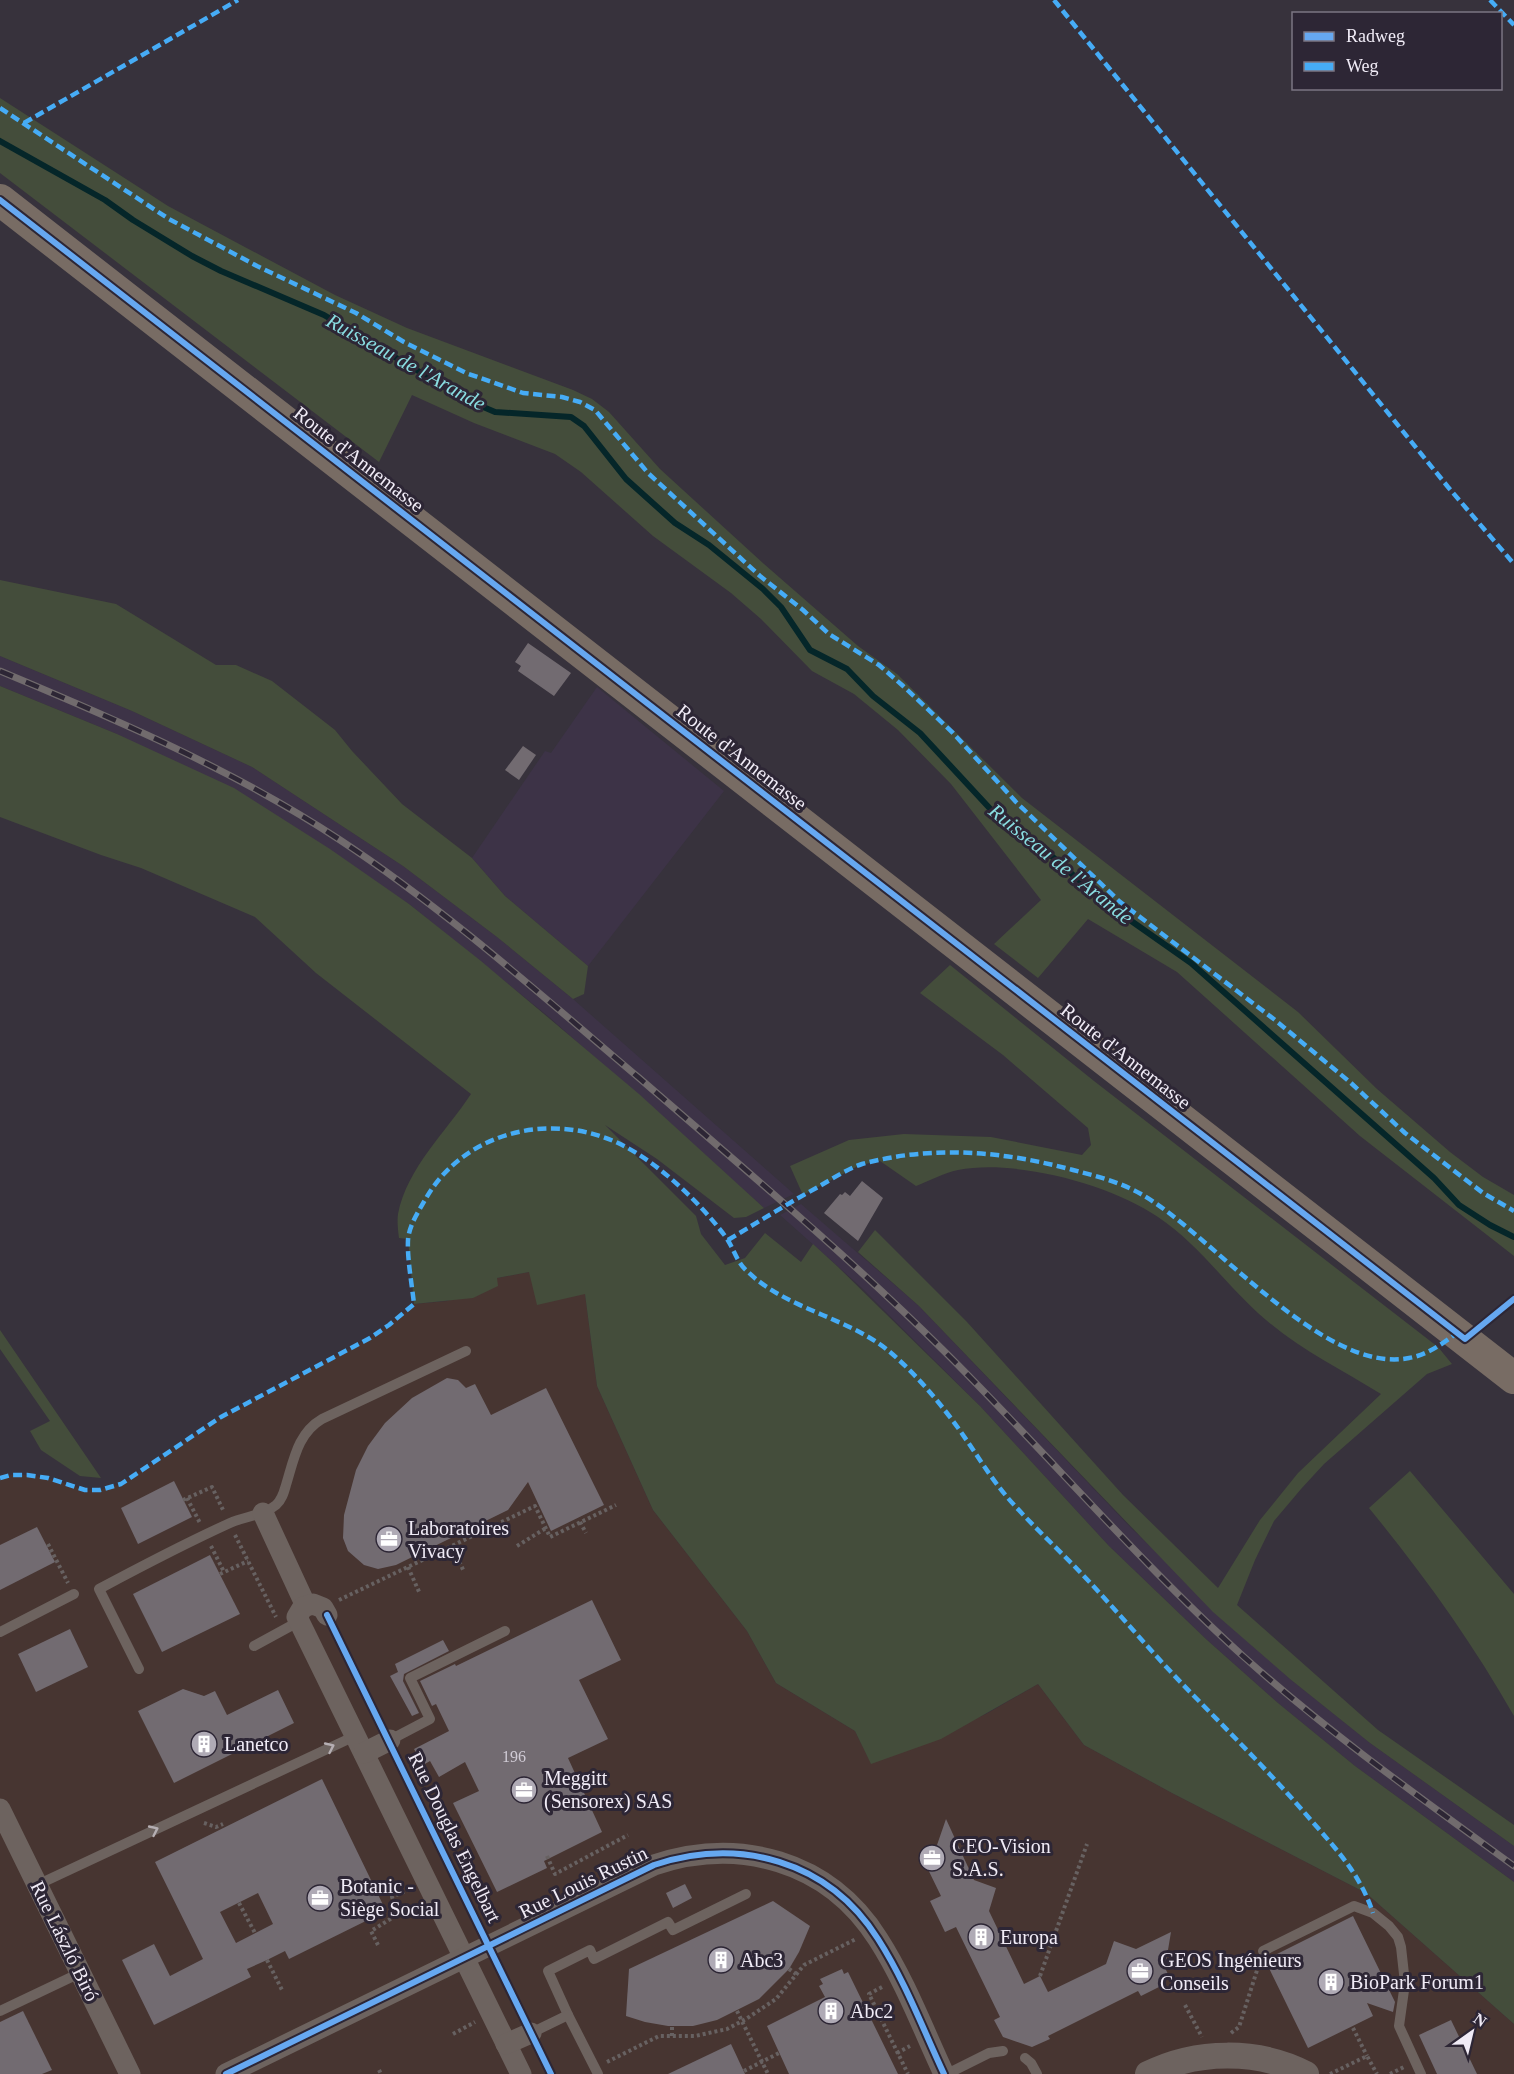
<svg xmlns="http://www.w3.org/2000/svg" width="1514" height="2074" font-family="'Times New Roman',serif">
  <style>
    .commercial { fill: #473531 }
    .built { fill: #3d3347 }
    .green { fill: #444d3b }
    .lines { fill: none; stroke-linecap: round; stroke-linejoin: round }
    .stream { stroke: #052629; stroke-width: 6 }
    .building { fill: #726b71; fill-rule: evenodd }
    .path { stroke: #676161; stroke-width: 4; stroke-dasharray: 3 3; stroke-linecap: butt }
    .service { stroke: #6d635f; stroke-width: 10 }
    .minor { stroke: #6d635f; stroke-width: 21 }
    .tertiary { stroke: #6d635f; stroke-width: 26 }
    .primary { stroke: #786c64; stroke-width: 32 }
    .rail-casing { stroke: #716b6d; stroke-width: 7 }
    .rail { stroke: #2d2635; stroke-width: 4.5; stroke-dasharray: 14; stroke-linecap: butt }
    .quiet { stroke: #46acf6; stroke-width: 4.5; stroke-dasharray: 9 4.5; stroke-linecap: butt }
    .cycleway-casing { stroke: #2d2635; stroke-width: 10 }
    .cycleway { stroke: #66a8f1; stroke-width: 6 }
    .oneway { stroke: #b5aeb2 }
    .labels { text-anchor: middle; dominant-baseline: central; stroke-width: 6; stroke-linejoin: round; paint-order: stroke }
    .number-label { font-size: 16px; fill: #d0cbd5 }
    .street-label { font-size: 20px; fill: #f0ebf6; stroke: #2d2635 }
    .poi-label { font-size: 20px; fill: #f0ebf6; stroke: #2d2635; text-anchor: start }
    .water-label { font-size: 21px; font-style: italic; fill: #89dce0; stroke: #2d2635 }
  </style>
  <rect width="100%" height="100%" fill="#37323c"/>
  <polygon class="commercial" points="529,1272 585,1294 597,1386 653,1510 747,1631 776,1683 855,1731 871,1763 986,1714 1038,1684 1084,1745 1172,1793 1366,1893 1514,2024 1514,2074 0,2074 0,1478 11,1475 27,1475 48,1478 85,1490 99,1490 121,1484 221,1417 370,1338 389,1325 414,1304 447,1301 497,1278"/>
  <g class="built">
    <polygon points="0,656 132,711 252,767 403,866 497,937 573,999 794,1194 764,1208 549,1017 409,904 117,734 0,686"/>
    <polygon points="597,687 724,791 588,966 505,896 472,858 545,751 551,753"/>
    <polygon points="801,1204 919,1306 1131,1528 1290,1679 1370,1743 1514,1846 1514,1882 1355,1766 1278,1703 1207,1640 1109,1546 980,1406 862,1288 780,1215"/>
  </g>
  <g class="green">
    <polygon points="0,98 168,206 335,295 407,328 573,390 592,399 609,412 660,469 764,564 858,646 897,674 1022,798 1298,1012 1377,1089 1450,1152 1483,1177 1514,1195 1514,1256 1360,1136 1177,972 1088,919 1038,978 994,944 1041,900 951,784 898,730 854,694 812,671 761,619 731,593 653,536 581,472 555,454 474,423 412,395 379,462 0,173"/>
    <polygon points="0,580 116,604 216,665 236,665 272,681 335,730 352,751 402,804 472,858 505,896 588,966 584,994 573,999 497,937 403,866 252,767 132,711 0,656"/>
    <path d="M0,686L117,734L234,788L330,849L409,904L481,961L639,1094L764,1208L746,1217L734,1218L657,1159L605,1125L696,1216L701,1234L725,1265L745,1258L765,1233L801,1262L813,1244L837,1266L980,1406L1109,1546L1207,1640L1278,1703L1355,1766L1514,1882V2024L1366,1893L1172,1793L1084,1745L1038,1684L941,1739L871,1764L855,1731L776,1683L747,1631L653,1510L597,1386L585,1294L537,1305L529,1272L497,1278L498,1286L473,1298L414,1304L408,1239L399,1238C398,1230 397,1222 398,1214C407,1168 446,1132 471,1094L316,973L255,917L141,868L101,855L0,817Z"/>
    <path d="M950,965L1094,1081L1438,1347L1452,1364L1427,1374L1324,1464L1301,1489L1274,1521L1255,1560L1237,1605L1378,1730L1514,1825V1846L1370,1743L1290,1679L1213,1612L919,1306L858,1252L875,1230L967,1322L1123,1495L1218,1588L1260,1520L1298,1473L1381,1394C1342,1370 1301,1350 1266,1320C1228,1288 1200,1245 1158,1217C1110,1184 1016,1159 958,1170C944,1173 929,1181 916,1186L880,1161L860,1165L803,1195L790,1166L849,1140L904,1134L991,1137L1082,1155L1091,1145L1088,1128L1003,1055L920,993Z"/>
    <polygon points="0,1330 101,1478 80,1476 41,1450 30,1431 50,1421 0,1349"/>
    <path d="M1410,1471L1514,1594V1716C1472,1642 1423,1574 1369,1508Z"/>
  </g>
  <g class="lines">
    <polyline class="stream" points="0,141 105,200 133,220 192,256 221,271 324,315 467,400 495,412 571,417 584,426 626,479 675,523 709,545 763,589 781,607 810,650 847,669 873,696 920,733 995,814 1037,843 1100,899 1191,963 1434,1178 1459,1205 1490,1225 1514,1237"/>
  </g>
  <g class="building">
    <polygon points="528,643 571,673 554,696 518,671 521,666 515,662"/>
    <polygon points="523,746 536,755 519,780 505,770"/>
    <polygon points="862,1181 883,1198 858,1241 824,1213 840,1194 842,1195 845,1192 850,1196"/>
    <polygon points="447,1378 458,1380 466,1388 475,1384 491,1415 546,1388 604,1505 551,1531 528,1482 508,1510 396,1565 378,1569 364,1565 348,1551 343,1538 344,1515 356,1470 368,1446 385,1423 412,1398"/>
    <polygon points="174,1481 192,1517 138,1544 121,1508"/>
    <polygon points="37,1527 55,1562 0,1590 0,1545"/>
    <polygon points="210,1555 240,1614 162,1652 133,1594"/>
    <polygon points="592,1600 621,1660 579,1680 608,1739 568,1758 602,1832 544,1861 547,1868 497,1892 453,1803 479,1791 465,1762 439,1777 430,1761 423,1765 414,1749 449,1731 436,1704 432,1706 420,1681 455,1664 456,1666"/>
    <polygon points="70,1629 88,1667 36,1692 18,1654"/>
    <polygon points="443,1640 449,1651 404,1674 403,1681 419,1713 412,1716 390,1676 398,1672 395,1664"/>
    <polygon points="183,1689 204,1696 215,1691 227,1715 278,1690 294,1723 174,1783 138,1711"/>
    <path d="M322,1779L386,1911L289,1959L285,1951L267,1960L247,1969L251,1977L154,2025L122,1960L154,1944L170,1976L203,1959L155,1862ZM258,1893L273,1924L236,1943L220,1912Z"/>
    <polygon points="946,1819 974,1880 996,1888 989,1911 1024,1984 1040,1976 1048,1992 1106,1964 1114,1941 1136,1949 1171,1932 1165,1968 1169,1976 1161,1980 1163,1985 1141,1996 1138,1991 1048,2036 1050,2039 1032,2047 1003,2037 994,2020 1000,2017 956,1927 945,1932 930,1901 941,1896 920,1853 937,1845"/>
    <polygon points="685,1884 692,1898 673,1908 666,1893"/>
    <polygon points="773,1901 810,1926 799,1952 789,1969 759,1999 717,2020 693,2026 668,2026 645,2022 626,2016 629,1969"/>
    <polygon points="1353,1916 1395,2002 1393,2012 1367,2003 1373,2016 1308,2048 1265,1960"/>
    <polygon points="842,1969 844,1974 848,1972 898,2074 789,2074 767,2026 825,1997 819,1986 823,1984 820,1979"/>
    <polygon points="23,2011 52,2070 42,2074 0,2074 0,2022"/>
    <polygon points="1451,2020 1477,2074 1437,2074 1419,2035"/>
    <polygon points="731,2044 745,2074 668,2074"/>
  </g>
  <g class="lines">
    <g class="path">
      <polyline points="187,1498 200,1523"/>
      <polyline points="183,1500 212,1487 224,1512"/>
      <polyline points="580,1522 586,1533"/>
      <polyline points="235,1535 276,1617"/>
      <polyline points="48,1544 68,1583"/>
      <polyline points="452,1545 464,1572"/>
      <polyline points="211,1546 224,1572"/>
      <polyline points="517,1546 546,1528"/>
      <polyline points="408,1567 420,1594"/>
      <polyline points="220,1574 248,1561"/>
      <polyline points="339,1600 535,1506 550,1537 616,1505"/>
      <polyline points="204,1823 216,1827 223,1824"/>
      <polyline points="547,1856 555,1874 628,1835"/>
      <polyline points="239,1903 255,1933"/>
      <polyline points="378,1945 371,1931 400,1913 392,1897 410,1889"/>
      <polyline points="267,1960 283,1992"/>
      <polyline points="789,1969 796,1974"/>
      <polyline points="1040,1976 1087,1844"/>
      <polyline points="882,1987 869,1994 908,2074"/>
      <polyline points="1185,2005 1202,2037"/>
      <polyline points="737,2011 768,2074"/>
      <polyline points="1353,2028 1367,2056"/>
      <polyline points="1231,2033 1239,2027 1259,1964"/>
      <polyline points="453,2034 475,2022"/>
      <polyline points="672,2036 672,2026"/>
      <polyline points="897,2053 910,2046"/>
      <polyline points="607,2062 659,2036 695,2036 727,2029 746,2019 776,1999 804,1965 856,1939"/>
      <polyline points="379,2070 381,2074"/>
      <polyline points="744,2071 779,2053"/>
      <polyline points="1330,2074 1367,2056 1377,2074"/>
      <polyline points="1390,2074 1404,2067"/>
    </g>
    <g class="service">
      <polyline points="0,1632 74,1594"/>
      <polyline points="254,1646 298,1622"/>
      <path d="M139,1669L99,1589C142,1566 186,1543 230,1523C245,1516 263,1516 276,1505C282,1500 284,1492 286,1485C294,1459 298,1433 322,1419L466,1351"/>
      <polyline points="390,1740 430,1719 410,1678 505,1631"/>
      <polyline points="37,1885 355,1736"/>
      <polyline points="1263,1951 1354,1906 1373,1913 1389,1926 1398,1937 1401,1947 1405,1983 1399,2026 1421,2074"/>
      <polyline points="0,2011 80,1973"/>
      <polyline points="568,2015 548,1971 590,1950 594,1959 668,1922 673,1930 746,1894"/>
      <polyline points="531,2033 568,2015 598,2074"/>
      <polyline points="1025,2058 1031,2063 1037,2074"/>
      <polyline points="947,2074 989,2053 1003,2051"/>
    </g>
    <g class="minor">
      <polyline points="263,1513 306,1606"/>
      <polyline points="327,1615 323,1608 313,1604 303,1607 297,1617 521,2074"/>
      <polyline points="364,1753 390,1740"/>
      <polyline points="0,1809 130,2074"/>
      <polyline points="506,2044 531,2033"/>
      <path d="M226,2074L654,1865C739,1837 828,1860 878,1939C905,1981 923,2029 944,2074"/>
    </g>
    <path class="tertiary" d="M1148,2074C1196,2050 1258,2049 1306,2074"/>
    <polyline class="primary" points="0,200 1514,1378"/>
    <defs>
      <path id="rail" d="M0,671C117,720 234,770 340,840C446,910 541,995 638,1077C741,1166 846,1254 943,1350C1045,1451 1138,1561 1244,1657C1329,1733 1422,1799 1514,1866"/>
    </defs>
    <use href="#rail" class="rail-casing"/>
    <use href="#rail" class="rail"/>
    <g class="quiet">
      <polyline points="1054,0 1448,487 1514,564"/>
      <polyline points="1490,0 1514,25"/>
      <polyline points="0,108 169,219 257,266 356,313 404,342 466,373 523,393 562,397 580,402 595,410 648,473 760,576 803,610 829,634 879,665 902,685 953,733 1016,802 1119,901 1275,1020 1351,1083 1405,1133 1483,1193 1514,1211"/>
      <polyline points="24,123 238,0"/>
      <path d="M728,1240C758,1222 787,1204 818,1187C832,1179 847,1169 862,1164C932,1145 1003,1151 1073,1170C1096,1176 1120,1182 1141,1194C1213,1235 1323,1375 1409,1358C1427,1355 1442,1344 1457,1333"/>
      <path d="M0,1478L11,1475H27L48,1478L85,1490H100L121,1484L221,1417L370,1338L389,1325L414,1304C412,1285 407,1258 408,1240C409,1226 418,1212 425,1200C464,1130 555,1110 624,1146C661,1165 701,1204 725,1236C734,1248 736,1262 748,1272C788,1310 848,1317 890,1352C917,1375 941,1404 961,1432C979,1458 995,1485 1016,1507C1037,1530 1060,1551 1081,1573C1121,1615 1157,1659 1197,1699C1236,1739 1274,1777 1310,1819C1337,1850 1360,1874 1373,1913"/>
    </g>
    <defs>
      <g id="cycleway">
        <polyline points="0,200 1465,1339 1514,1299"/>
        <polyline points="327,1615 551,2074"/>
        <path d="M226,2074L654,1865C739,1837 828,1860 878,1939C905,1981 923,2029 944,2074"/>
      </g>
    </defs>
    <use href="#cycleway" class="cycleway-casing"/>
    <use href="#cycleway" class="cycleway"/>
  </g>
  <defs><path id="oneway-chevron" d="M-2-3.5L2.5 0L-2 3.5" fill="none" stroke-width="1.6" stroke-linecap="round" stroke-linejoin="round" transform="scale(1.5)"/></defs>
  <g class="oneway">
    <use href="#oneway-chevron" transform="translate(330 1747) rotate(-25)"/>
    <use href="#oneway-chevron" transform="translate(154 1830) rotate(-25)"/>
  </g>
  <defs>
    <symbol id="office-disc" viewBox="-11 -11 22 22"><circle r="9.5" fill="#afaab5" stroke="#2d2635"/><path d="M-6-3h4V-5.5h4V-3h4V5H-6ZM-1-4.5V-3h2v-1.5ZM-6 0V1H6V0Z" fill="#fff"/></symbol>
    <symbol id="building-disc" viewBox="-11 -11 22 22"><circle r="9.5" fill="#afaab5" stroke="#2d2635"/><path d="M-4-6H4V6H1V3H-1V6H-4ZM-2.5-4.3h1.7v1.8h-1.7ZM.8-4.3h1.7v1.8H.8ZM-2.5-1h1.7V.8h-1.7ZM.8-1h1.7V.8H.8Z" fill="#fff"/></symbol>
  </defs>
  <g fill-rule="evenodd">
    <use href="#office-disc" x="374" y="1524" width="30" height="30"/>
    <use href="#building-disc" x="189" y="1729" width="30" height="30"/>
    <use href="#office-disc" x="509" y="1775" width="30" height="30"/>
    <use href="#office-disc" x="917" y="1843" width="30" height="30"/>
    <use href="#office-disc" x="305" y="1883" width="30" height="30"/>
    <use href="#building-disc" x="966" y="1922" width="30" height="30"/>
    <use href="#building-disc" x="706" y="1945" width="30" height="30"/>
    <use href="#office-disc" x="1125" y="1956" width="30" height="30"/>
    <use href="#building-disc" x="1316" y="1967" width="30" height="30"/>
    <use href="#building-disc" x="816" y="1996" width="30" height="30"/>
  </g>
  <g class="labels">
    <g class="number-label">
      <text x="514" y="1756">196</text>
    </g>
    <g class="street-label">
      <text transform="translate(359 459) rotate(38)">Route d'Annemasse</text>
      <text transform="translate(742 757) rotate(38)">Route d'Annemasse</text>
      <text transform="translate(1126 1056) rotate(38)">Route d'Annemasse</text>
      <text transform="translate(455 1837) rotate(64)">Rue Douglas Engelbart</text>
      <text transform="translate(583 1882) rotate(-26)">Rue Louis Rustin</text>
      <text transform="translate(65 1941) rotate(64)">Rue László Biró</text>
    </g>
    <g class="poi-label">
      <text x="408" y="1528">Laboratoires<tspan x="408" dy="23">Vivacy</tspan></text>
      <text x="224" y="1744">Lanetco</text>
      <text x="544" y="1778">Meggitt<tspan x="544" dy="23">(Sensorex) SAS</tspan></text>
      <text x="952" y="1846">CEO-Vision<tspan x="952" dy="23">S.A.S.</tspan></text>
      <text x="340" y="1886">Botanic -<tspan x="340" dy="23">Siège Social</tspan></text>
      <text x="1000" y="1937">Europa</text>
      <text x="740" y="1960">Abc3</text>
      <text x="1160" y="1960">GEOS Ingénieurs<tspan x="1160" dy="23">Conseils</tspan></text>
      <text x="1350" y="1982">BioPark Forum1</text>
      <text x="850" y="2011">Abc2</text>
    </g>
    <g class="water-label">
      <text transform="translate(406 362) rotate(29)">Ruisseau de l'Arande</text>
      <text transform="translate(1061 864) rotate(39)">Ruisseau de l'Arande</text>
    </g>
  </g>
  <rect x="1292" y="12" width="210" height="78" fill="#2d2635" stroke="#7b7582" stroke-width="1.5"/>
  <rect x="1304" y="32" width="30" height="9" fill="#66a8f1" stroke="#7b7582" stroke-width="1.5"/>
  <text x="1346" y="42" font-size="18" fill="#f0ebf6">Radweg</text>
  <rect x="1304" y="62" width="30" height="9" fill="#46acf6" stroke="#7b7582" stroke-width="1.5"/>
  <text x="1346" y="72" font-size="18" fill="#f0ebf6">Weg</text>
  <g transform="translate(1472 2032) rotate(34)" stroke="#2d2635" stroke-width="4.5" paint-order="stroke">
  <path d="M0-4.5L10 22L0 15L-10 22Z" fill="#f0ebf6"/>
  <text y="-9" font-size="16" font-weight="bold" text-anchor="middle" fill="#f0ebf6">N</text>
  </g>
</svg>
